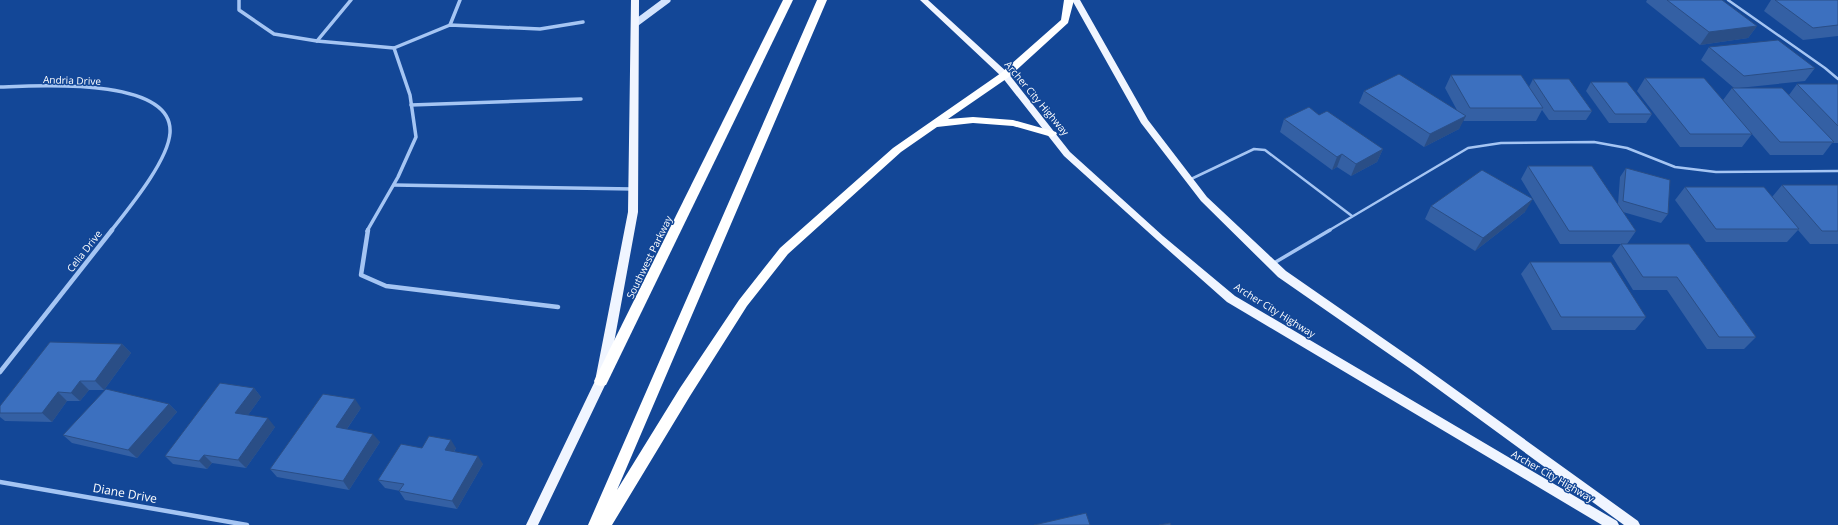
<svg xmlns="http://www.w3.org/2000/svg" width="1838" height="525" font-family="'Open Sans',sans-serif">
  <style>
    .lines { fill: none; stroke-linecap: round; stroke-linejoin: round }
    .lane-far1 { stroke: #a5c5f3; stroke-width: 2.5 }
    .lane { stroke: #a5c5f3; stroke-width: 3.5 }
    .street-far1 { stroke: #a5c5f3; stroke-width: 3.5 }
    .street { stroke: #a5c5f3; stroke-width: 4.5 }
    .secondary { stroke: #d4e4fd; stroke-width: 7 }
    .primary { fill: #f0f5ff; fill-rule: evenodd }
    .highway { fill: #fff; fill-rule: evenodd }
    .wall { fill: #3460a4 }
    .shaded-wall { fill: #2a4e86 }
    .building { fill: #3c70bf; stroke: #2a4e86 }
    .labels { text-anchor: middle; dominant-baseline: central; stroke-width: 3; stroke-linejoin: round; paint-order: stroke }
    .street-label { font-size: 10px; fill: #fff; stroke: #134797 }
    .near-street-label { font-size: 12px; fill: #fff; stroke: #134797 }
  </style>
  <rect width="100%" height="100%" fill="#134797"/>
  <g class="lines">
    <g class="lane-far1">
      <polyline points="1728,0 1825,68 1838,79"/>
      <polyline points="1189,180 1254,149 1265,150 1352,216"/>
      <polyline points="1328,231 1468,148 1501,143 1594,142 1627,148 1675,167 1716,172 1838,171"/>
    </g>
    <polyline class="lane" points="1274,263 1330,230"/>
    <g class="street-far1">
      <polyline points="239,0 239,10 274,34 317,41 394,48 410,95 416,137 398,177 367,231"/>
      <polyline points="450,25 460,0"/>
      <polyline points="317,41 351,0"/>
      <polyline points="394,48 450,25 540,29 583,22"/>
      <path d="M0,87C34,86 174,76 170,133C168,161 129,208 111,231"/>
      <polyline points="411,105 581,99"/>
      <polyline points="394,185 633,189"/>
    </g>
    <g class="street">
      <polyline points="368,230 361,275 386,286 558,307"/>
      <polyline points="0,372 112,230"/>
      <polyline points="0,482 247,525"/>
    </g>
    <polyline class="secondary" points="636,23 667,0"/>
    <g class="primary">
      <polygon points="631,0 639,0 638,212 607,381 538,525 526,525 595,381 628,212"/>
      <polygon points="920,0 928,0 1008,73 1070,152 1163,236 1235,296 1617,521 1619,525 1602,525 1227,302 1157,240 1064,156 1002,77"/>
      <polygon points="1072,0 1080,0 1148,120 1207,197 1286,271 1420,364 1638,521 1640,525 1624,525 1412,370 1278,277 1201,201 1141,123"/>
    </g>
    <g class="highway">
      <polygon points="783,0 793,0 608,381 606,385 601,386 596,385 594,381"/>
      <polygon points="817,0 827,0 617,490 680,388 739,300 780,248 893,148 1001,73 1061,20 1064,0 1074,0 1068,23 1009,77 948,119 973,117 1013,120 1056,132 1057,134 1052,137 1013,126 973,123 937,127 901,152 788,254 747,306 690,396 612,525 588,525"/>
    </g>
  </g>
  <g class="wall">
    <polygon points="1647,0 1722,0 1757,26 1748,38 1700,45 1646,2"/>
    <polygon points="1771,0 1838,0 1838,36 1803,40 1764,11"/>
    <polygon points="1709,47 1815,68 1805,81 1739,88 1789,95 1797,84 1838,84 1838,143 1832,143 1823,155 1770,155 1752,134 1742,147 1680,147 1637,91 1645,78 1723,100 1732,88 1734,88 1701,60"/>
    <polygon points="1451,75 1529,87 1533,79 1592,111 1586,120 1549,120 1542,110 1536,121 1464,121 1463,120 1459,129 1424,147 1359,103 1364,91 1458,112 1445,88"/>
    <polygon points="1591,82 1652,114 1646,123 1609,123 1586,91"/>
    <polygon points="1319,115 1383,149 1377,162 1351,176 1337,167 1332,170 1280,132 1284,119"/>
    <polygon points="1528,166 1618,204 1620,177 1626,168 1668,214 1661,223 1623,212 1636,231 1627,244 1689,244 1756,337 1744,349 1707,349 1667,290 1633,290 1612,256 1621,244 1560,244 1521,179"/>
    <polygon points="1782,185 1838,185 1838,244 1810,244 1798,230 1787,242 1706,242 1675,200 1685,187 1772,197"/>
    <polygon points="1431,206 1525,212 1475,251 1425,219"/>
    <polygon points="1530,262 1646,317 1635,330 1552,330 1521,274"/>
    <polygon points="122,344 131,353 104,390 89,390 80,401 67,401 52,422 5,421 0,417 0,406"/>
    <polygon points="254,388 261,397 248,415 275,427 246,468 212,463 207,469 173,464 165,456"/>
    <polygon points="169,404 177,412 137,458 72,443 63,435"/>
    <polygon points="361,408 347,429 380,442 349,490 277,477 270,469"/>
    <polygon points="422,448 456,448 454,452 483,464 457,509 405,500 399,491 400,491 385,488 378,480"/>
  </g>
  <g class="shaded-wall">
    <polygon points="1757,26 1748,38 1700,45 1709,32"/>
    <polygon points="1466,116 1459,129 1424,147 1430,134"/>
    <polygon points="1383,149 1377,162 1351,176 1356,164"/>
    <polygon points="1342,154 1337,167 1332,170 1337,157"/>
    <polygon points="1533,199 1525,212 1475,251 1483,238"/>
    <polygon points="122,344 131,353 104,390 95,381"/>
    <polygon points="80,381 89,390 80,401 71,393"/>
    <polygon points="254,388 261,397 243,422 235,413"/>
    <polygon points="58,392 67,401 52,422 42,413"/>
    <polygon points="355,399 361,408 342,436 336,427"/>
    <polygon points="169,404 177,412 137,458 128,450"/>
    <polygon points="268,418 275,427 246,468 238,460"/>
    <polygon points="373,434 380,442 349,490 343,481"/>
    <polygon points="451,440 456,448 450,458 445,450"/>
    <polygon points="204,455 212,463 207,469 199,461"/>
    <polygon points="478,456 483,464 457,509 452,501"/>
  </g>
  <g class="building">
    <polygon points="1667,0 1722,0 1757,26 1709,32"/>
    <polygon points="1775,0 1838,0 1838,25 1813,28"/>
    <polygon points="1778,40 1815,68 1744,76 1709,47"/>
    <polygon points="1399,74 1466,116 1430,134 1364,91"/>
    <polygon points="1451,75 1521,75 1543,108 1470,108"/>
    <polygon points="1645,78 1704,78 1752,134 1690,134"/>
    <polygon points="1533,79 1569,79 1592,111 1554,111"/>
    <polygon points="1591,82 1627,82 1652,114 1615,114"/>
    <polygon points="1797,84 1838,84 1838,126"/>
    <polygon points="1732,88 1782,88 1834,142 1780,142"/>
    <polygon points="1309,107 1319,115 1327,111 1383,149 1356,164 1342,154 1337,157 1284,119"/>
    <polygon points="1528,166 1592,166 1636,231 1569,231"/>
    <polygon points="1626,168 1670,180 1668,214 1623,201"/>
    <polygon points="1482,170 1533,199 1483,238 1431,206"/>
    <polygon points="1782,185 1838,185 1838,231 1822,231"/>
    <polygon points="1685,187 1764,187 1799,229 1716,229"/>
    <polygon points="1621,244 1689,244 1756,337 1719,337 1677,277 1643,277"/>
    <polygon points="1530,262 1611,262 1646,317 1561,317"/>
    <polygon points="50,342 122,344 95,381 80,381 71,393 58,392 42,413 0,413 0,406"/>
    <polygon points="220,383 254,388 235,413 268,418 238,460 204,455 199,461 165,456"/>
    <polygon points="106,389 169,404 128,450 63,435"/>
    <polygon points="323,394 355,399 336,427 373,434 343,481 270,469"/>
    <polygon points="429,436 451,440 445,450 478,456 452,501 399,491 404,484 378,480 401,444 422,448"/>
    <polygon points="1086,513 1090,525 1034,525"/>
    <polygon points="1170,523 1171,525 1159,525"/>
  </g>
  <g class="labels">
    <g class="street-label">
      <text transform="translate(72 80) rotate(2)">Andria Drive</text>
      <text transform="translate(1037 98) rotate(50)">Archer City Highway</text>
      <text transform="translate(84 251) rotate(-52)">Celia Drive</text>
      <text transform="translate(649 257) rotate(-64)">Southwest Parkway</text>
      <text transform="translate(1275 310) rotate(32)">Archer City Highway</text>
      <text transform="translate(1553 476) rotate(30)">Archer City Highway</text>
    </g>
    <g class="near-street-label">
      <text transform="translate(125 493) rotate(10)">Diane Drive</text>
    </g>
  </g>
</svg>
